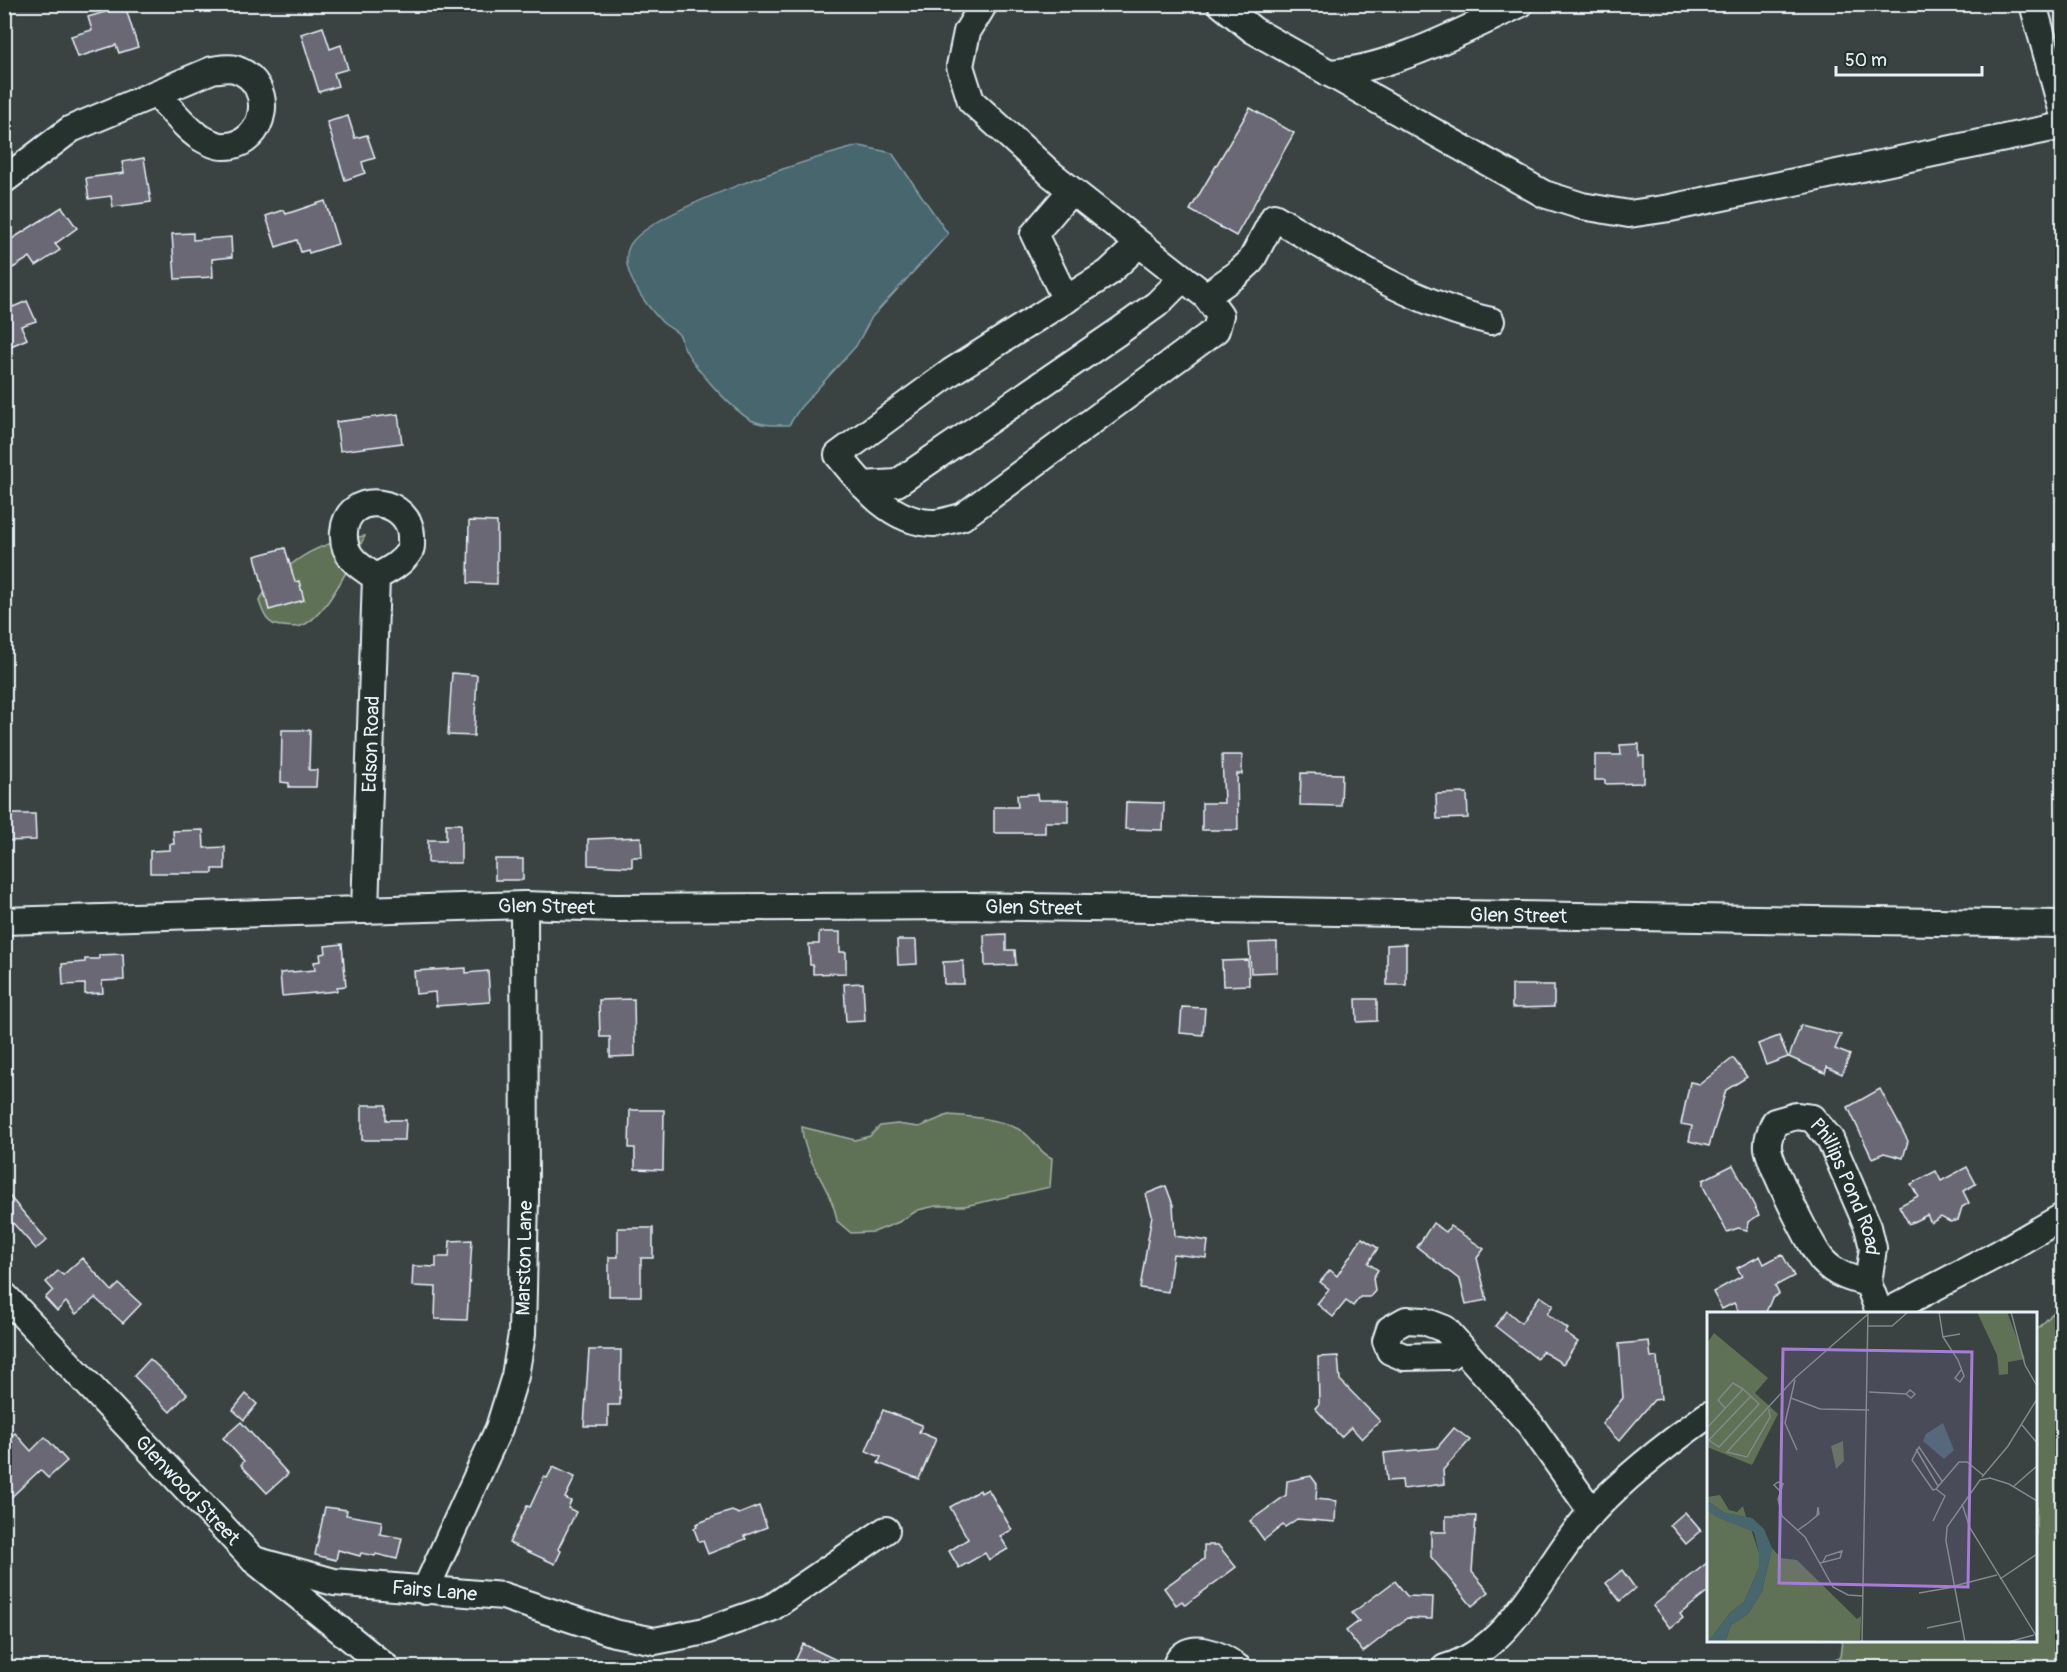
<svg xmlns="http://www.w3.org/2000/svg" width="2067" height="1672" font-family="Pangolin,sans-serif">
  <style>
    .green { fill: #5f7255; stroke: #a4b2a6; stroke-width: 1.5 }
    .water { fill: #47666d; stroke: #879ea5; stroke-width: 1.5 }
    .building { fill: #6a6874; stroke: #e8f1f8; stroke-width: 1.5 }
    .lines { fill: none; stroke-linecap: round; stroke-linejoin: round }
    .minor-casing { stroke: #e8f1f8; stroke-width: 30 }
    .minor { stroke: #26332d; stroke-width: 26 }
    .labels { text-anchor: middle; dominant-baseline: central; stroke-width: 6; stroke-linejoin: round; paint-order: stroke }
    .street-label { font-size: 20px; fill: #e8f1f8; stroke: #26332d }
    .inset-road { fill: none; stroke: #80898b; stroke-width: 1.5 }
    .view { fill: #a77bd6; fill-opacity: 0.15; stroke: #a77bd6; stroke-width: 3 }
    .inset-edge { fill: none; stroke: #e8f1f8; stroke-width: 3 }
  </style>
  <rect width="100%" height="100%" fill="#3a4342"/>
  <filter id="ink" filterUnits="userSpaceOnUse"><feTurbulence type="fractalNoise" baseFrequency=".0167" numOctaves="2"/><feDisplacementMap in="SourceGraphic" scale="12" xChannelSelector="R" yChannelSelector="G"/><feConvolveMatrix kernelMatrix="1 2 1 2 8 2 1 2 1" color-interpolation-filters="sRGB"/></filter>
  <g filter="url(#ink)">
    <g class="green">
      <path d="M365,536C352,560 327,617 301,626C296,628 288,626 282,626C267,626 263,613 259,601C283,562 319,541 365,536Z"/>
      <path d="M948,1115C969,1116 1011,1120 1027,1135C1036,1143 1040,1153 1052,1158L1050,1187L965,1206H936L918,1210L899,1222L874,1232L851,1233L837,1221C832,1187 803,1161 802,1127L855,1140L870,1136L880,1126L897,1124L919,1127Z"/>
      <polygon points="2062,1303 2062,1667 1816,1667 1840,1657 1842,1641 2036,1640 2036,1331"/>
    </g>
    <path class="water" d="M860,146L892,153L948,234L872,317L856,346L800,408L789,425C777,425 760,426 749,419C729,406 693,367 683,345C681,342 682,339 680,336C676,330 667,327 662,322C647,306 618,270 629,247C645,211 819,155 860,146Z"/>
    <g class="building">
      <polygon points="125,6 138,47 119,53 116,45 78,57 71,36 92,30 88,17"/>
      <polygon points="323,27 330,49 341,45 348,69 334,73 338,86 319,92 301,34"/>
      <polygon points="1250,108 1294,133 1236,236 1190,210"/>
      <polygon points="348,116 355,138 367,135 375,158 362,162 365,173 345,180 327,122"/>
      <polygon points="144,158 151,202 113,207 111,196 89,199 86,178 124,173 122,162"/>
      <polygon points="325,201 338,244 309,253 308,250 301,252 297,240 276,247 266,216 284,210 286,214"/>
      <polygon points="62,207 77,228 55,244 60,250 36,266 30,257 13,268 4,256 4,244"/>
      <polygon points="193,233 193,240 231,237 232,257 212,259 213,277 175,279 172,234"/>
      <polygon points="4,288 13,307 27,301 36,321 21,326 27,339 4,349"/>
      <polygon points="398,414 402,443 340,451 336,422"/>
      <polygon points="469,521 497,522 497,584 468,583"/>
      <polygon points="285,548 295,582 299,581 304,600 269,610 255,556"/>
      <polygon points="452,673 477,675 474,736 448,735"/>
      <polygon points="282,730 310,730 309,770 317,770 316,787 289,787 289,783 281,782"/>
      <polygon points="1639,744 1639,756 1644,756 1644,783 1605,784 1605,780 1595,780 1595,755 1621,755 1620,745"/>
      <polygon points="1222,755 1242,755 1242,774 1237,774 1238,830 1202,830 1202,803 1224,803"/>
      <polygon points="1301,773 1342,774 1341,806 1300,805"/>
      <polygon points="1467,793 1468,818 1437,819 1436,794"/>
      <polygon points="1037,794 1038,800 1068,800 1068,822 1045,822 1045,833 994,833 994,807 1018,807 1017,795"/>
      <polygon points="1126,802 1164,803 1163,830 1125,829"/>
      <polygon points="4,814 35,814 36,840 4,841"/>
      <polygon points="446,824 461,824 461,863 428,863 428,840 446,840"/>
      <polygon points="203,830 204,848 225,847 225,869 213,869 213,873 150,873 150,851 170,850 170,844 174,844 173,831"/>
      <polygon points="641,837 642,857 632,857 632,867 588,865 588,839"/>
      <rect x="495" y="859" width="28" height="21"/>
      <polygon points="819,932 840,932 840,952 846,952 846,973 813,974 813,965 810,965 809,944 819,944"/>
      <polygon points="1006,934 1006,950 1015,950 1016,965 985,966 984,935"/>
      <polygon points="897,940 916,940 917,964 898,965"/>
      <polygon points="1277,942 1277,972 1251,973 1249,943"/>
      <polygon points="342,944 346,986 337,987 337,991 282,996 280,973 315,970 314,962 321,961 320,954 326,953 325,946"/>
      <polygon points="1406,944 1406,985 1387,985 1387,945"/>
      <polygon points="123,954 124,980 102,981 103,993 85,994 85,984 63,985 62,964 85,962 85,959 99,959 99,955"/>
      <polygon points="1248,960 1249,985 1223,986 1222,961"/>
      <polygon points="963,961 964,984 944,984 943,962"/>
      <polygon points="466,968 466,973 488,971 490,1002 436,1006 435,992 416,994 414,971"/>
      <polygon points="863,983 865,1021 846,1022 844,984"/>
      <polygon points="1512,985 1554,985 1554,1007 1512,1008"/>
      <polygon points="634,999 635,1056 610,1057 610,1037 600,1037 599,1000"/>
      <polygon points="1356,999 1377,999 1377,1021 1357,1022"/>
      <polygon points="1182,1007 1205,1008 1203,1035 1180,1033"/>
      <polygon points="1801,1025 1841,1035 1835,1049 1850,1055 1842,1074 1827,1067 1825,1073 1789,1057"/>
      <polygon points="1779,1036 1788,1057 1766,1065 1758,1044"/>
      <polygon points="1733,1058 1747,1077 1726,1090 1709,1146 1689,1141 1692,1126 1681,1124 1690,1082 1700,1084"/>
      <polygon points="1880,1089 1908,1141 1903,1158 1884,1153 1872,1158 1848,1107"/>
      <polygon points="362,1105 386,1105 386,1120 406,1120 405,1140 362,1140"/>
      <polygon points="630,1110 664,1110 663,1170 635,1169 635,1148 629,1148"/>
      <polygon points="1733,1165 1759,1215 1748,1222 1747,1230 1738,1228 1727,1232 1703,1186 1703,1180"/>
      <polygon points="1967,1167 1976,1184 1963,1191 1969,1203 1962,1207 1958,1220 1950,1222 1941,1217 1931,1223 1927,1215 1909,1224 1899,1206 1918,1196 1911,1184 1936,1171 1941,1181"/>
      <polygon points="1166,1186 1173,1205 1175,1236 1208,1241 1206,1258 1173,1254 1168,1292 1140,1288 1152,1215 1146,1194"/>
      <polygon points="4,1190 47,1240 36,1249 13,1223 4,1230"/>
      <polygon points="1433,1223 1446,1232 1450,1226 1484,1249 1477,1258 1487,1300 1466,1304 1460,1280 1417,1247"/>
      <polygon points="618,1228 653,1228 653,1258 641,1258 641,1296 609,1296 609,1257 618,1257"/>
      <polygon points="1362,1238 1378,1248 1368,1263 1378,1270 1373,1278 1375,1291 1370,1297 1360,1297 1353,1306 1346,1301 1333,1317 1317,1304 1329,1289 1320,1282 1330,1270 1337,1276"/>
      <polygon points="472,1240 467,1320 435,1319 436,1287 412,1286 413,1266 436,1267 436,1257 449,1257 450,1241"/>
      <polygon points="1782,1254 1794,1276 1775,1286 1779,1294 1772,1298 1766,1312 1740,1314 1734,1303 1722,1309 1713,1292 1742,1276 1737,1268 1760,1256 1764,1264"/>
      <polygon points="82,1258 112,1291 119,1284 141,1304 123,1323 95,1298 76,1314 66,1302 57,1311 45,1298 53,1290 46,1282 58,1271 63,1275"/>
      <polygon points="1540,1296 1553,1305 1547,1314 1568,1329 1565,1333 1578,1342 1563,1364 1542,1351 1537,1359 1495,1326 1507,1311 1521,1323"/>
      <polygon points="1649,1341 1651,1358 1657,1357 1661,1399 1654,1400 1619,1441 1602,1424 1623,1398 1619,1344"/>
      <polygon points="589,1350 621,1350 620,1405 608,1405 608,1426 584,1426"/>
      <polygon points="1338,1356 1340,1380 1380,1421 1362,1439 1351,1427 1341,1437 1315,1408 1319,1404 1318,1357"/>
      <polygon points="150,1359 187,1394 170,1412 134,1376"/>
      <polygon points="246,1394 257,1404 244,1420 233,1410"/>
      <polygon points="883,1410 922,1425 919,1432 936,1439 919,1479 878,1463 881,1457 866,1451"/>
      <polygon points="241,1422 288,1474 267,1493 241,1465 244,1461 223,1438"/>
      <polygon points="1454,1428 1470,1440 1443,1470 1444,1484 1403,1489 1402,1480 1387,1481 1384,1453 1437,1448"/>
      <polygon points="15,1433 31,1451 45,1437 67,1461 48,1478 40,1470 4,1504 4,1442"/>
      <polygon points="553,1467 575,1477 565,1498 571,1501 568,1508 576,1512 558,1549 561,1551 555,1564 509,1543 527,1506 530,1507 544,1477 547,1478"/>
      <polygon points="1311,1476 1317,1484 1316,1499 1336,1501 1335,1522 1297,1519 1285,1527 1283,1525 1264,1540 1250,1521 1286,1495 1287,1481"/>
      <polygon points="988,1489 1012,1530 1000,1536 1008,1549 989,1560 985,1553 959,1568 949,1551 968,1539 950,1507 980,1490 981,1493"/>
      <polygon points="759,1506 767,1527 744,1536 746,1539 708,1554 703,1541 699,1542 694,1529 697,1527 696,1524 719,1515 732,1511 739,1514"/>
      <polygon points="325,1507 347,1510 346,1515 382,1521 380,1534 402,1538 397,1559 376,1554 375,1556 361,1553 360,1556 338,1550 336,1560 315,1555"/>
      <polygon points="1685,1512 1701,1531 1686,1544 1670,1525"/>
      <polygon points="1446,1516 1476,1516 1472,1572 1489,1592 1472,1606 1431,1557 1431,1532 1446,1532"/>
      <polygon points="1204,1545 1218,1545 1236,1567 1185,1605 1182,1601 1176,1605 1164,1588 1204,1559"/>
      <polygon points="1708,1562 1708,1592 1680,1614 1683,1618 1670,1628 1653,1606"/>
      <polygon points="1622,1570 1635,1588 1620,1601 1606,1583"/>
      <polygon points="1395,1581 1407,1596 1433,1597 1432,1619 1407,1618 1363,1652 1346,1631 1359,1621 1352,1613"/>
      <polygon points="803,1644 853,1668 792,1668"/>
    </g>
    <g class="lines">
      <defs>
        <g id="minor">
          <path d="M984,4L967,32L960,66L971,101L1051,174L1206,296L1236,275L1251,261L1274,217C1344,258 1411,303 1491,321"/>
          <polyline points="1221,4 1253,30 1544,194 1582,206 1629,214 1670,208 2062,126"/>
          <polyline points="2033,4 2062,109"/>
          <path d="M1329,73C1392,69 1462,31 1520,4"/>
          <path d="M4,180L71,129L212,70C219,69 228,67 235,69C278,83 266,146 225,146C219,147 208,142 203,139C189,133 168,105 156,94"/>
          <path d="M1138,245L1108,273L951,372L838,455C862,485 891,523 934,523C943,523 953,519 962,517L1216,330L1220,315L1206,296"/>
          <polyline points="1066,300 1034,234 1071,191"/>
          <polyline points="863,485 897,483 1118,332 1157,304 1183,278"/>
          <path id="s1" d="M365,910L376,577C389,570 401,564 409,552C412,548 411,544 411,539C413,498 347,488 344,532C342,555 358,566 376,577"/>
          <path id="s2" d="M4,921L524,905L615,908L968,906L2062,924"/>
          <path id="s3" d="M1868,1283C1851,1279 1835,1274 1823,1261C1812,1249 1770,1164 1768,1148C1767,1138 1771,1131 1775,1122L1796,1116L1812,1118L1830,1139L1868,1227L1873,1248L1868,1283L1880,1314"/>
          <path id="s4" d="M4,1295L254,1560L387,1668"/>
          <polyline points="1883,1314 2000,1253 2062,1217"/>
          <polyline points="1459,1345 1449,1356 1404,1357 1390,1351 1386,1341 1390,1329 1406,1320 1424,1321 1445,1329 1530,1424 1592,1512"/>
          <path id="s5" d="M254,1560L334,1582L503,1596L614,1633L655,1641L705,1631L771,1608L886,1530"/>
          <path id="s6" d="M425,1591L499,1428L515,1376L522,1334L525,1197L524,905"/>
          <path d="M1175,1668C1185,1636 1222,1655 1238,1668"/>
          <path d="M1445,1668C1516,1647 1546,1560 1593,1511C1628,1474 1667,1444 1708,1415"/>
        </g>
      </defs>
      <use href="#minor" class="minor-casing"/>
      <use href="#minor" class="minor"/>
    </g>
  </g>
  <g class="labels">
    <g class="street-label">
      <text stroke="none"><textPath href="#s1" startOffset="166">Edson Road</textPath></text>
      <text stroke="none"><textPath href="#s2" startOffset="543">Glen Street</textPath></text>
      <text stroke="none"><textPath href="#s2" startOffset="1030">Glen Street</textPath></text>
      <text stroke="none"><textPath href="#s2" startOffset="1515">Glen Street</textPath></text>
      <text stroke="none"><textPath href="#s3" startOffset="320">Phillips Pond Road</textPath></text>
      <text stroke="none"><textPath href="#s6" startOffset="352">Marston Lane</textPath></text>
      <text stroke="none"><textPath href="#s4" startOffset="268">Glenwood Street</textPath></text>
      <text stroke="none"><textPath href="#s5" startOffset="184">Fairs Lane</textPath></text>
    </g>
  </g>
  <g transform="translate(1707 1312)">
    <rect width="330" height="330" fill="#3a4342"/>
    <path d="M270,0H300L318,47L301,50V62L292,63L290,43ZM7,21L61,66L48,81L71,102L45,153L0,135V31ZM136,129L137,149L129,157L124,134ZM13,183L22,198L30,200L36,194L39,205L18,201L0,189V185ZM0,198L44,217L52,241V256L37,290L23,301L1,330ZM65,236L74,246L90,248L150,307L154,304L153,328L18,330L24,313L41,302L55,279Z" fill="#5f7255"/>
    <path d="M236,111L247,138L237,147L216,129L219,122ZM0,189L18,201L45,206L57,217L65,236L55,279L41,302L24,313L18,330H1L23,301L37,290L52,256V241L47,220L9,205L0,198Z" fill="#47666d"/>
    <path class="inset-road" d="M232,0L236,25L251,48L257,64L253,70L248,66L254,58M304,0L318,53L330,74M161,14H185L201,0M235,25L253,22M88,68L78,111L90,138M162,80L199,82L204,86L208,82L203,78L199,82M84,86L113,97L162,98M18,96L11,88L26,71L36,77M62,97L63,105L40,145L20,140L88,66L161,2M315,113L330,131M0,116L36,77L52,92L12,135L0,127M2,128L44,84M209,137L231,174M275,165L301,134L330,87M307,174L330,154M229,177L226,178L205,148L212,135L235,169M73,179L67,173L71,170L76,172L71,187L75,204L98,225L126,275L141,283L156,284M255,192L263,216L330,325M226,209L238,184L229,177L252,150H260L276,163M91,218L101,211L112,202L111,195L110,203M113,251L133,246L135,239L119,244L116,250M293,267L330,242M247,274L290,263M212,281L247,275M220,316L254,309M155,330L161,0M258,330L239,229L240,215L273,168L283,166L302,172L330,189M301,330L327,323"/>
    <path class="view" d="M76,37L265,40L261,275L72,271Z"/>
    <rect width="330" height="330" class="inset-edge"/>
  </g>
  <rect width="2067" height="1672" fill="none" stroke="#26332d" stroke-width="24"/>
  <rect x="12" y="12" width="2043" height="1648" fill="none" stroke="#e8f1f8" stroke-width="2" filter="url(#ink)"/>
  <path d="M1836 66v9h146v-9" fill="none" stroke="#e8f1f8" stroke-width="3"/>
  <text x="1845" y="66" font-size="18" fill="#e8f1f8" stroke="#26332d" stroke-width="4.5" paint-order="stroke">50 m</text>
</svg>
